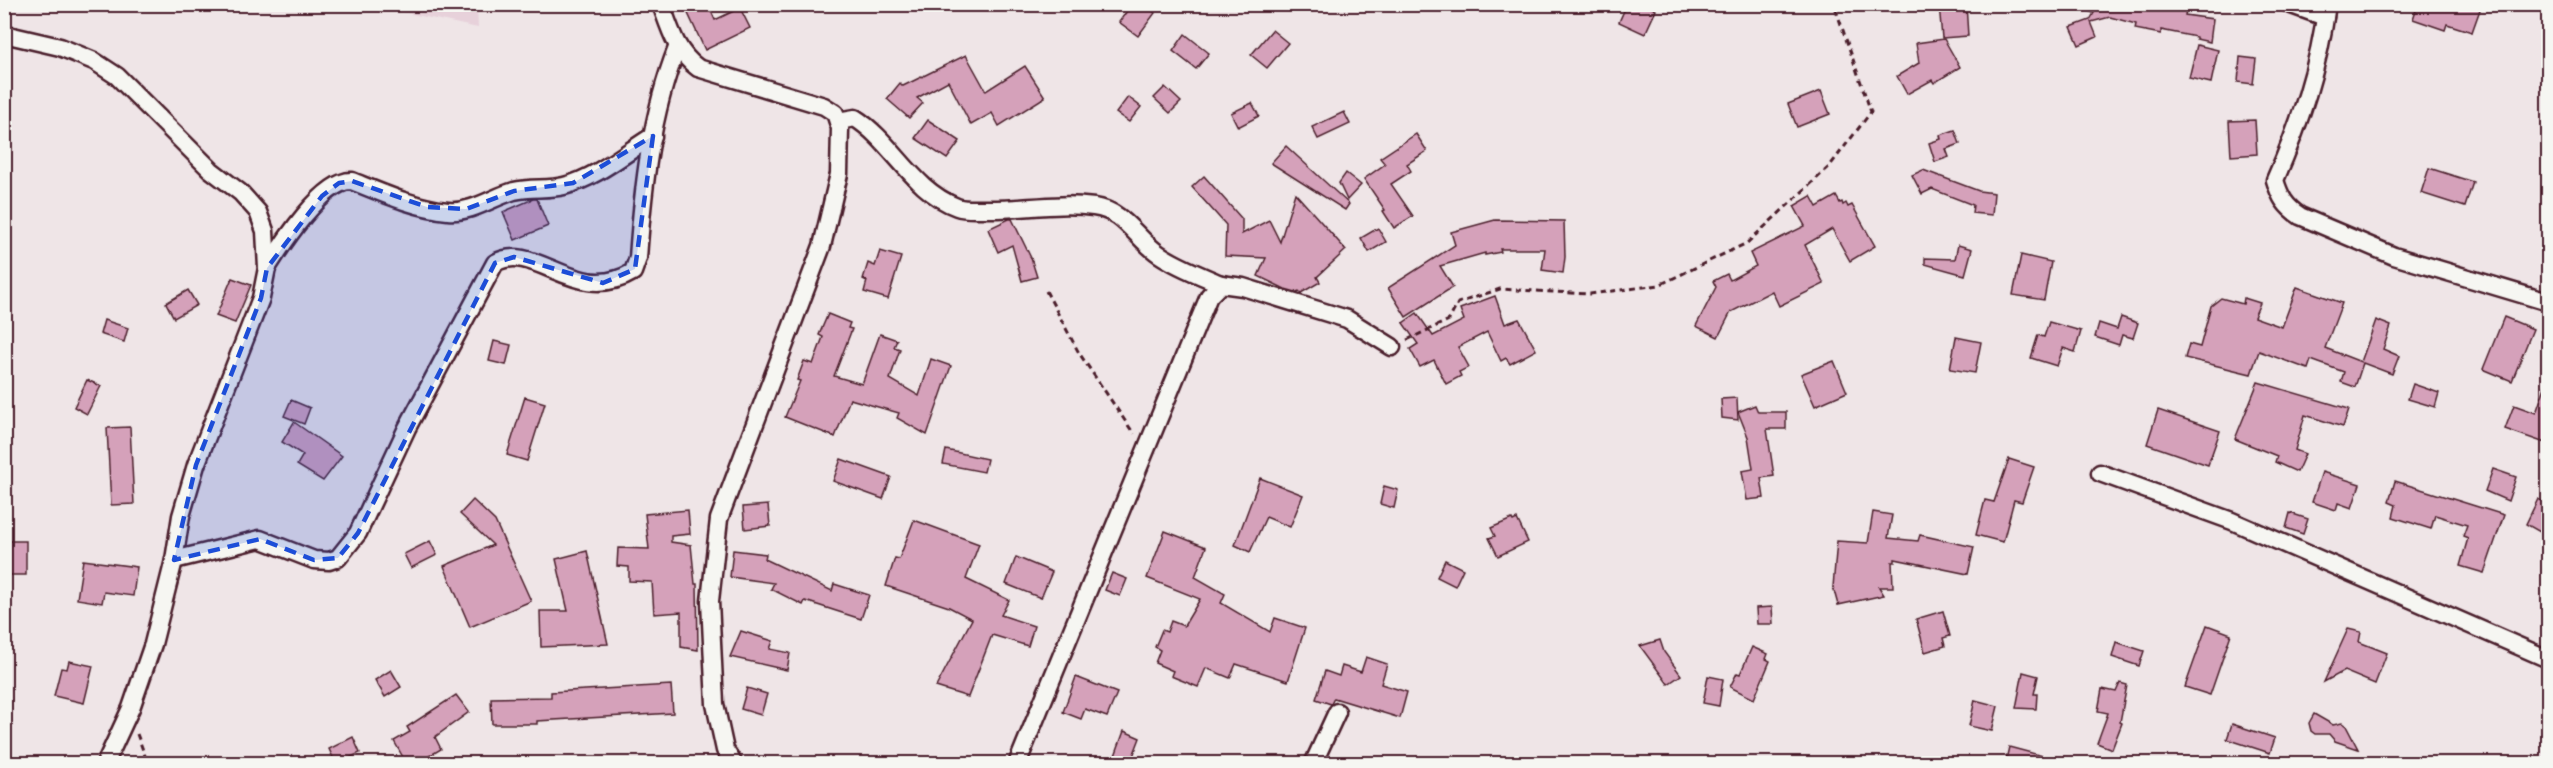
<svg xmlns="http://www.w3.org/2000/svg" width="2553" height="768" font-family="'Gochi Hand',sans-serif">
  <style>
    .built { fill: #e7d1da }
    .building { fill: #d5a1ba; stroke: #4a1f2b; stroke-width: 1.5 }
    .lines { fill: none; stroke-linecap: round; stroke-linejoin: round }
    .minor-casing { stroke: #4a1f2b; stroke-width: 21 }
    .path { stroke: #4a1f2b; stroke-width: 3; stroke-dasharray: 6 4.5; stroke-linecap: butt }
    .minor { stroke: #f6f6f2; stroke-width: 16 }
    .marked { fill: #1d4ed8; fill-opacity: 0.2; stroke: #1d4ed8; stroke-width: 4.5; stroke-dasharray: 12 8; stroke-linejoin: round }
  </style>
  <rect width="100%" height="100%" fill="#efe5e7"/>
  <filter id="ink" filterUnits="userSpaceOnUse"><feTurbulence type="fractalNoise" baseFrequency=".0167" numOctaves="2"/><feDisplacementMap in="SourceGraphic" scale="12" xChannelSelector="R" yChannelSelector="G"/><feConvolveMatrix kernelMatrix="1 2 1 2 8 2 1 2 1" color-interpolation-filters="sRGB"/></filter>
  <g filter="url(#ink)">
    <polygon class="built" points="369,5 477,5 478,28"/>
    <g class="building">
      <polygon points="695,4 708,4 715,20 740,8 750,28 705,50 686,9"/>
      <polygon points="1132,4 1144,4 1155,13 1138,36 1119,22"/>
      <polygon points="1627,4 1644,4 1656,10 1645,34 1619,22"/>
      <polygon points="1939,4 1966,4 1968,36 1942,38"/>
      <polygon points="2081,4 2142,4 2170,10 2171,4 2187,4 2185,15 2213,19 2210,42 2196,39 2196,37 2161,30 2161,34 2135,29 2136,24 2110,17 2091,22 2097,37 2079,45 2071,27 2090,20 2094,13 2081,9"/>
      <polygon points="2418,4 2482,4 2472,32 2447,24 2445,30 2413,19"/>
      <polygon points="1272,30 1288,43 1267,68 1251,55"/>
      <polygon points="1185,34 1209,53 1196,69 1173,51"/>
      <polygon points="1944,39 1960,67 1934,83 1932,80 1907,94 1897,76 1919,63 1916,43"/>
      <polygon points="2197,45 2218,50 2211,83 2189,78"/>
      <polygon points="966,55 986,91 1025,66 1045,97 999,126 992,113 971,125 948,81 917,98 923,103 909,118 887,99 900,83 903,86"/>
      <polygon points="2240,57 2256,59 2253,84 2238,82"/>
      <polygon points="1165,87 1181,102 1170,113 1154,98"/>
      <polygon points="1821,91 1830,114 1797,127 1788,104"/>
      <polygon points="1128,97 1141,107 1129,122 1116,113"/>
      <polygon points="1252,103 1259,116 1238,127 1231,113"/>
      <polygon points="1344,112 1350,124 1318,139 1312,127"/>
      <polygon points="928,120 960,141 947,159 915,138"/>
      <polygon points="2255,120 2257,154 2231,156 2229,121"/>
      <polygon points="1955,130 1960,144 1946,149 1949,157 1935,162 1929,143 1941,139 1940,135"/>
      <polygon points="1416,134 1427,151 1407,164 1411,171 1391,184 1413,216 1394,228 1383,211 1385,210 1364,179 1385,164 1380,158"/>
      <polygon points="1286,146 1349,204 1345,210 1271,163"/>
      <polygon points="2429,168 2473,182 2465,207 2421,193"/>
      <polygon points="1923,170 1979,191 1994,193 1992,215 1972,213 1973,205 1932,189 1922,194 1912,175"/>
      <polygon points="1346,173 1361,185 1347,200 1339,183"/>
      <polygon points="1204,176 1242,219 1242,234 1269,220 1280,242 1295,193 1346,250 1317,277 1320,282 1301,293 1299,291 1296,292 1285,289 1258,276 1266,258 1225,256 1226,225 1192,187"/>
      <polygon points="1811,196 1817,207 1836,196 1840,203 1842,202 1843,205 1846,203 1848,207 1852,205 1875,246 1850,261 1832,229 1805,245 1824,284 1779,306 1772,291 1731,312 1718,337 1696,326 1716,287 1713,281 1727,274 1730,280 1756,266 1750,253 1805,226 1794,206"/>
      <polygon points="533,199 537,199 548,226 515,240 503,212"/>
      <polygon points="1009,219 1012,219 1031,258 1037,277 1022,281 1012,245 998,252 988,229"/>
      <polygon points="1495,220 1564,221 1565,257 1563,273 1542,270 1545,249 1500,249 1501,252 1485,255 1485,253 1440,266 1453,287 1406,317 1388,288 1455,245 1451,232"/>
      <polygon points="1378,228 1386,242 1369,252 1361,238"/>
      <polygon points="1958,245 1972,249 1965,275 1925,264 1925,258 1955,259"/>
      <polygon points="880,251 901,257 888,299 864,292 867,281 863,279 868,263 875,266"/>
      <polygon points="2021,255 2051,262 2044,300 2013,295"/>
      <polygon points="232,278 251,285 235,323 216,316"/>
      <polygon points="2297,287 2342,303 2325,348 2361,362 2376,320 2391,326 2383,349 2399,356 2392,374 2363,363 2355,387 2341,382 2344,372 2311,360 2308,369 2259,351 2251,374 2185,358 2189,344 2200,347 2211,306 2221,298 2243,304 2244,298 2260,303 2254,317 2282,327"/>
      <polygon points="188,290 197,305 174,318 166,303"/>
      <polygon points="1495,296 1505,324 1519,319 1536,350 1510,364 1506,358 1501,361 1487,332 1458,347 1469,367 1459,372 1461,376 1446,384 1434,360 1420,367 1410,349 1418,344 1403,323 1417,313 1433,336 1464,320 1460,309"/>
      <polygon points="828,314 850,323 848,328 852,329 834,376 862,384 880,334 897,340 894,347 900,349 890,379 919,396 931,359 951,366 927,435 897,418 899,413 850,399 835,437 785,417 800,381 797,380 804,361 813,364 823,337 819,335"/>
      <polygon points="2121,317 2138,323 2133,338 2122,335 2119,345 2095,337 2099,323 2117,329"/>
      <polygon points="2504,317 2533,329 2512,381 2483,369"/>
      <polygon points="104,320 128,328 124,342 100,334"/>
      <polygon points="2049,322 2081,331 2075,352 2063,348 2057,366 2031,358 2038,335 2044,337"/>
      <polygon points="1956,337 1981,342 1975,373 1950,369"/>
      <polygon points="494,341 511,345 506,365 489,361"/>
      <polygon points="1834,361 1847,392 1815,406 1801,374"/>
      <polygon points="87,380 101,386 87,414 74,407"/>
      <polygon points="2258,382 2349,409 2343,427 2305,415 2295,450 2305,454 2297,472 2275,462 2277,456 2235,439"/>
      <polygon points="2413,384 2439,393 2435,407 2408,399"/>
      <polygon points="2546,384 2548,385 2548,433 2545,443 2505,429 2514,405 2536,413"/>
      <polygon points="525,397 545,403 527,461 507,455"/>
      <polygon points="1737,398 1738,420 1722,418 1721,399"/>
      <polygon points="291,400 310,408 304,424 284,416"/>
      <polygon points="1755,405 1758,412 1786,412 1786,429 1767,429 1774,476 1761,478 1764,498 1747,500 1742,471 1753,469 1748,437 1738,412"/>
      <polygon points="2158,410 2220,431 2208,465 2147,444"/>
      <polygon points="294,422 342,456 323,481 297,465 303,455 282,442"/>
      <polygon points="130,427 134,504 111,505 107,428"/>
      <polygon points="946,450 987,459 984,472 943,464"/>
      <polygon points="841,459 891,477 883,499 833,481"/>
      <polygon points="2009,459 2034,467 2022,502 2014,500 2003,542 1976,535 1985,500 1994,502"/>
      <polygon points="2493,469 2516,477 2508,501 2485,491"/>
      <polygon points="2322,472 2360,484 2352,508 2338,503 2336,510 2312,502"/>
      <polygon points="1260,478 1303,495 1290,527 1266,517 1250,552 1235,545"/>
      <polygon points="2395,481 2504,515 2484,573 2460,566 2468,538 2463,536 2467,525 2435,515 2431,529 2393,517 2396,505 2389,502"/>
      <polygon points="1384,486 1398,490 1394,508 1380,504"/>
      <polygon points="2538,499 2548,505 2548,514 2540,532 2526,524"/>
      <polygon points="473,500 495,521 531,601 470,627 444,566 493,545 460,514"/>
      <polygon points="768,505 770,526 745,529 743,507"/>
      <polygon points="688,510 690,534 671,536 671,542 691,545 695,584 697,584 698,650 681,647 681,612 654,614 652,582 629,581 629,567 617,566 618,548 649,549 645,514"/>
      <polygon points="1873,512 1892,515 1888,538 1918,541 1920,535 1974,547 1968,574 1895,559 1895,562 1892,562 1893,587 1879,587 1884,595 1838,605 1833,587 1837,541 1868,543"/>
      <polygon points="2290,513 2308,519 2303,534 2286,528"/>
      <polygon points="1512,519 1513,521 1517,519 1528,542 1498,556 1489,538 1495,536 1491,528"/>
      <polygon points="914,520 979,544 966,579 1009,600 1001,615 1034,626 1028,646 992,635 968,697 936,687 972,619 949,607 886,586 895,558 899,559"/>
      <polygon points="1165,531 1206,547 1195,577 1225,594 1221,603 1270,632 1275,618 1305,628 1288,681 1236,664 1230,678 1206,668 1198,687 1171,676 1173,671 1155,663 1160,650 1155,647 1162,630 1167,632 1171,621 1184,626 1200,599 1147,578"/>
      <polygon points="8,541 26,541 26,575 9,575"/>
      <polygon points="430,541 437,555 411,568 404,554"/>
      <polygon points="733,550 766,554 765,559 832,591 834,584 869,595 861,619 805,601 803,605 771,589 774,583 730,577"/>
      <polygon points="587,551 608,644 541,647 540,611 568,611 556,559"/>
      <polygon points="1016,557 1052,572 1041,598 1006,584"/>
      <polygon points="83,560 137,567 133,596 104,592 102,603 77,599"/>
      <polygon points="1445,560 1463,569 1455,586 1437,577"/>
      <polygon points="1112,573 1127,579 1120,596 1105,590"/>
      <polygon points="1772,607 1773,624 1757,624 1756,608"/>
      <polygon points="1943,611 1950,636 1943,638 1945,646 1925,652 1916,619"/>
      <polygon points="2207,625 2231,634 2210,695 2185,687"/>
      <polygon points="2348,629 2361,632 2359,642 2387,653 2375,684 2344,671 2324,682"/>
      <polygon points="741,631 773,641 770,649 790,653 787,670 730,657"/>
      <polygon points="1660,640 1664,652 1681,675 1668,684 1640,646"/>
      <polygon points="2116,642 2144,651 2139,666 2112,657"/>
      <polygon points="1752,647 1768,654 1766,659 1770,661 1754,699 1730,687 1737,673 1740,674"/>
      <polygon points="1366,657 1387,664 1381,684 1407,692 1400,718 1334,698 1331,704 1316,699 1325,671 1339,676 1342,666 1361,672"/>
      <polygon points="69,661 93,666 84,703 54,696 61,668 67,669"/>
      <polygon points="391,670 401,687 385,697 375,680"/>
      <polygon points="2023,672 2038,676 2034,694 2037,694 2036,709 2016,708"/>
      <polygon points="1708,676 1723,679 1719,706 1703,703"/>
      <polygon points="1076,677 1117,693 1107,717 1085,709 1081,719 1063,712"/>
      <polygon points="2120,683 2127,685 2120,722 2122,723 2112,749 2097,743 2108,713 2098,711 2102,689 2116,692"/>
      <polygon points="671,685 673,713 537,721 537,724 492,724 491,698 551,697 551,692"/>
      <polygon points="747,688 767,694 761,715 741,709"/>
      <polygon points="456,695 469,712 435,737 441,749 416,764 410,764 407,757 404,759 394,741 410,732 407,727"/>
      <polygon points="1975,700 1998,706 1992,731 1969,726"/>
      <polygon points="2314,714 2333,725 2342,723 2346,726 2358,749 2335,741 2329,734 2315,734 2311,731 2309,723"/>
      <polygon points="2232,724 2275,738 2270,753 2227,739"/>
      <polygon points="1124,731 1140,738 1130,764 1112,764"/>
      <polygon points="353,737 360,753 336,764 329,749"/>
      <polygon points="2009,747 2054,759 2053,764 2005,764"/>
    </g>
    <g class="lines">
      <defs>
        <g id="minor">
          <path d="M661,4C670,29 676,52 698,68L824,106L835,113L840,128L839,174L822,246L719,519L710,601L715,704L725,750L734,764"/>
          <polyline points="2289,4 2325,17"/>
          <path d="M2327,4C2319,67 2300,123 2275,180C2280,197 2285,206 2300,216L2394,256L2548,302"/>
          <polyline points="4,34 60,47 94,61 117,76 211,170 241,193 258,212 265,231 267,268 261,298 196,465 181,516 174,560 153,644 131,708 105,764"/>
          <path d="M838,121L855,118C893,142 912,190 957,207C965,210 976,209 984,209C1020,210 1058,202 1094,207C1125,211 1135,238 1159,254C1178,267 1200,275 1221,284"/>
          <path d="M267,268C281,246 324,179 352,181C382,193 416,208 448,211C472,213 493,197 514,191C531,187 548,190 564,186C596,178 625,153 653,136"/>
          <polyline points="2100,473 2232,521 2548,659"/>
          <path d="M174,560L260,539L314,560L329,561L338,558L358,533L407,428L495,263C535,240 576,306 633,272L638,258C643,187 651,114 677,48"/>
          <polyline points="1017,764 1209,296 1221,284 1243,287 1347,319 1392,347"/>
          <polyline points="1313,764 1337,712"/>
        </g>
      </defs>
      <use href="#minor" class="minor-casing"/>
      <g class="path">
        <polyline points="1046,291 1079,353 1134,434"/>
        <polyline points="1407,340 1449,320 1458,303 1500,289 1590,294 1659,285 1747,243 1829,167 1871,112 1834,4"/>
        <polyline points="137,734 148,764"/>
      </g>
      <use href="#minor" class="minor"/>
    </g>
  </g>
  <path class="marked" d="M653,136L635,269L603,283L514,257L495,263L358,533L338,558L314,560L260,539L174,560L196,465L261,298L267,268L322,196L339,183L352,181L427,207L466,209L514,191L573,183Z"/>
  <rect width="2553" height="768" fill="none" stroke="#f6f6f2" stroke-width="24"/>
  <rect x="12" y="12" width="2529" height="744" fill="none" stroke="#4a1f2b" stroke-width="2" filter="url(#ink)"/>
</svg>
